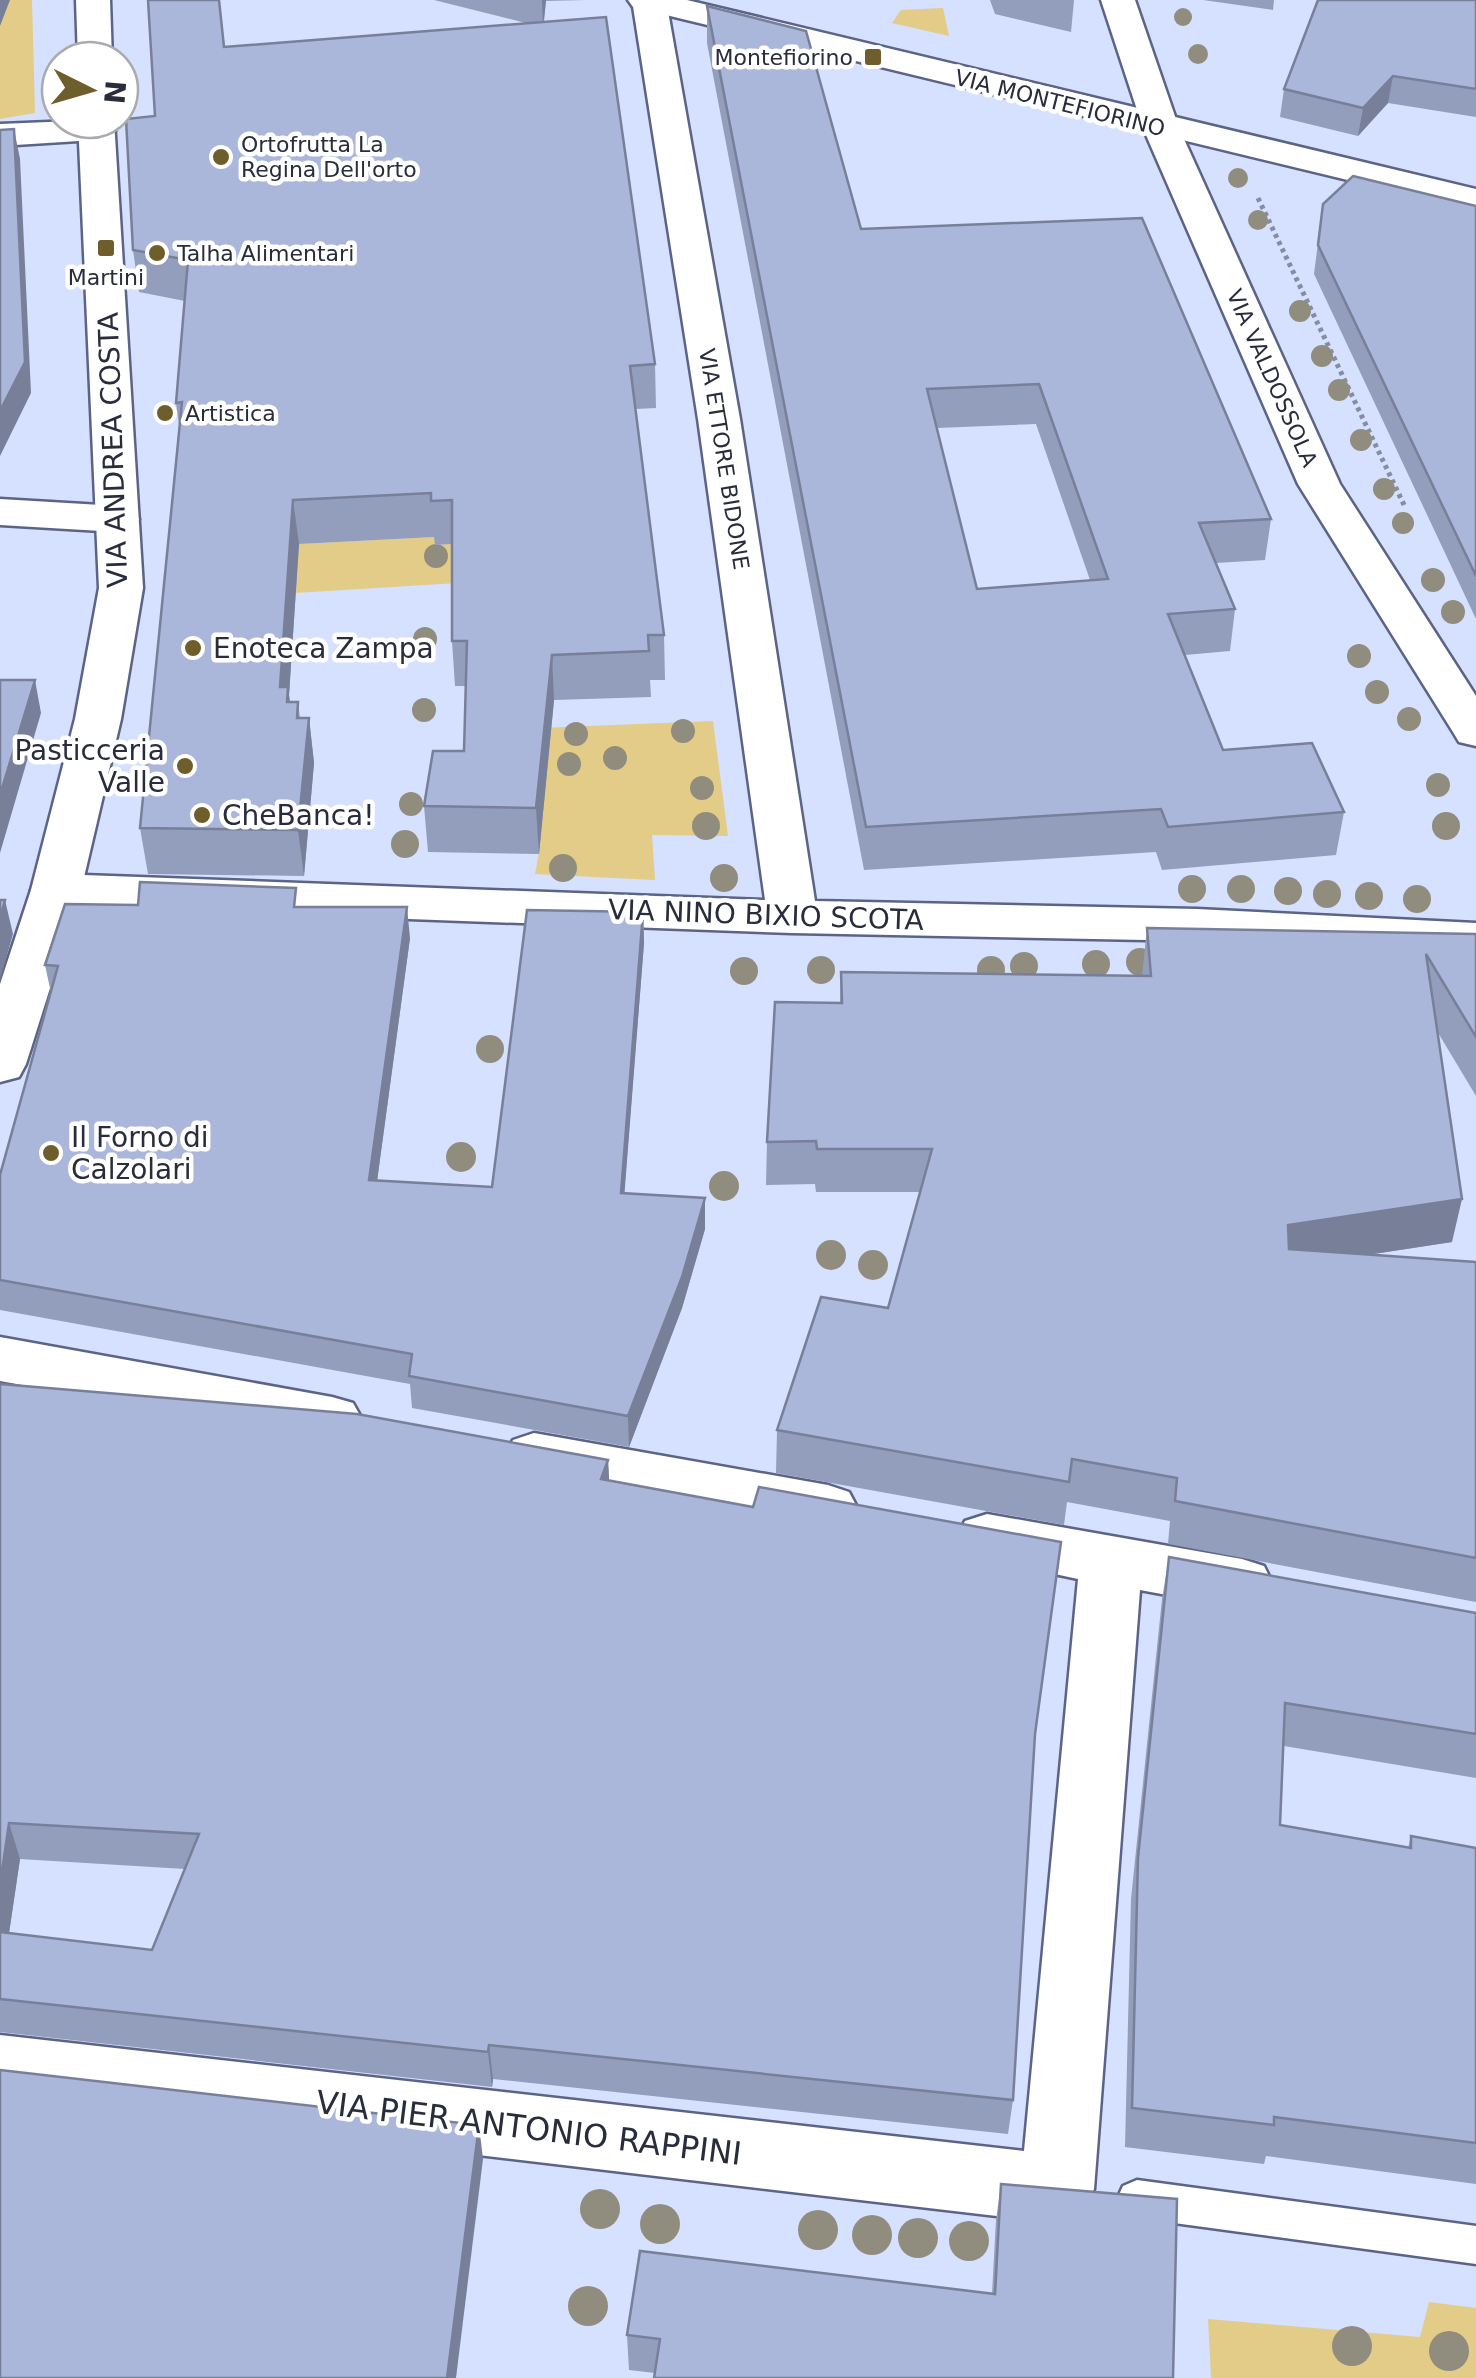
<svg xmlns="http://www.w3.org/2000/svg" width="1476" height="2378" font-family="'DejaVu Sans',sans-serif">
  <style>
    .green { fill: #e2cc87 }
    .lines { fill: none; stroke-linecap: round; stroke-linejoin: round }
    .lane-casing { stroke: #5b6486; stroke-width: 5 }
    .street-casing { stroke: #5b6486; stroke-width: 5 }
    .secondary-casing { stroke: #5b6486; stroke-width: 5 }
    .path { stroke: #858da4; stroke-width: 5; stroke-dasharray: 4 4; stroke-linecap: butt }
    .lane { fill: #fff; fill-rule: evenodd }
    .street { fill: #fff; fill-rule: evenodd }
    .secondary { fill: #fff; fill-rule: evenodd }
    .tree { fill: #918d7e }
    .wall { fill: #939dbc; fill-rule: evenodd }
    .shaded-wall { fill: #787f99 }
    .building { fill: #abb6db; stroke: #787f99; stroke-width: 2.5; fill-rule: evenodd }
    .poi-dot { fill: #6e5e2c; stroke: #fff; stroke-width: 4 }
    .labels { text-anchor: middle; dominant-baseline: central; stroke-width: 9; stroke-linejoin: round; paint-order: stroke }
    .far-poi-label { font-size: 22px; fill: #282c3b; stroke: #fff; text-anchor: start }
    .far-street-label { font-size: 22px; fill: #282c3b; stroke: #fff }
    .street-label { font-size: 28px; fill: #282c3b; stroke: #fff }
    .poi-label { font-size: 28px; fill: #282c3b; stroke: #fff; text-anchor: start }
    .near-street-label { font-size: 32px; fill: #282c3b; stroke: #fff }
  </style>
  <rect width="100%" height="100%" fill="#d6e0ff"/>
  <g class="green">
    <polygon points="0,0 32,0 35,113 0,119"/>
    <polygon points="943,8 949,36 892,23 901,10"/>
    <polygon points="434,537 436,545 468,543 557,577 295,593 299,544"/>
    <polygon points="713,721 728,836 652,835 655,880 535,874 539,853 487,730"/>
    <polygon points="1429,2302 1476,2308 1476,2378 1211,2378 1208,2319 1420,2337"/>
  </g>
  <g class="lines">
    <defs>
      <polygon id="lane" points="1137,2180 1476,2226 1476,2264 1137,2218 1123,2212 1117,2199 1123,2186"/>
      <g id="street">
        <polygon points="632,0 666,0 740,419 815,901 1197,909 1476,923 1476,955 1197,941 792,933 56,906 38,901 31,890 38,879 56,874 765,900 698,419"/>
        <polygon points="1101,0 1135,0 1179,128 1340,484 1476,696 1476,746 1459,742 1453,732 1298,484 1143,128"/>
        <polygon points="97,120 110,123 115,131 110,139 0,146 0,124"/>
        <polygon points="0,499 118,506 133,510 139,519 133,528 118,532 0,525"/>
        <polygon points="0,1337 332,1397 353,1403 362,1419 353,1435 332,1441 0,1381"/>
        <polygon points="534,1433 828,1485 849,1492 858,1509 849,1526 828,1533 534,1479 513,1472 504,1456 513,1440"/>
        <polygon points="987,1514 1242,1559 1264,1566 1273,1584 1264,1602 1242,1609 1140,1590 1094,2189 1083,2213 1057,2223 0,2099 0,2035 1024,2151 1078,1579 965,1555 956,1538 965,1521"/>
      </g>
      <g id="secondary">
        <polygon points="76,0 110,0 112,60 78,60"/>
        <polygon points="628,0 687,0 1476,189 1476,211 633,7"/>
        <polygon points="78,120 114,120 143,588 121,719 81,890 26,1064 19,1077 0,1082 0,984 31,890 75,719 99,588"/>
      </g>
    </defs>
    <use href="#lane" class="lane-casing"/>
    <use href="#street" class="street-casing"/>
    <use href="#secondary" class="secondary-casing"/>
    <polyline class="path" points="1258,198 1405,507"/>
    <use href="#lane" class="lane"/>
    <use href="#street" class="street"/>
    <use href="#secondary" class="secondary"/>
  </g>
  <g class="tree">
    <circle cx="1183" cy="17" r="9"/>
    <circle cx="1198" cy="54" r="10"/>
    <circle cx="1238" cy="178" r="10"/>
    <circle cx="1258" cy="220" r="10"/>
    <circle cx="1300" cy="311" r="11"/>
    <circle cx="1322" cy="356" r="11"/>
    <circle cx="1339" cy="390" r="11"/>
    <circle cx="1361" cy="440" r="11"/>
    <circle cx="1384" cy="489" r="11"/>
    <circle cx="1403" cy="523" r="11"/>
    <circle cx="436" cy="556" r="12"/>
    <circle cx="1433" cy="580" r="12"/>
    <circle cx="1453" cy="612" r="12"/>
    <circle cx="425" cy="639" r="12"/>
    <circle cx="1359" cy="656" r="12"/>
    <circle cx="1377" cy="692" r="12"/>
    <circle cx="424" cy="710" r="12"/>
    <circle cx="1409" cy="719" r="12"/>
    <circle cx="683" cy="731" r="12"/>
    <circle cx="576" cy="734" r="12"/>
    <circle cx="615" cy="758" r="12"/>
    <circle cx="569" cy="764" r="12"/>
    <circle cx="1438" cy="785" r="12"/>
    <circle cx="702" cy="788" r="12"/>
    <circle cx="411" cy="804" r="12"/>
    <circle cx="706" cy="826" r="14"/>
    <circle cx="1446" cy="826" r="14"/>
    <circle cx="405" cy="844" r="14"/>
    <circle cx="563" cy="868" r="14"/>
    <circle cx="724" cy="878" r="14"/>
    <circle cx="1192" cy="889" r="14"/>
    <circle cx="1241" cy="889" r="14"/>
    <circle cx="1288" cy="891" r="14"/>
    <circle cx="1327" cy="894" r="14"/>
    <circle cx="1369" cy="896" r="14"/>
    <circle cx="1417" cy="899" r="14"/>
    <circle cx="1140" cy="962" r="14"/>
    <circle cx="1096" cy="964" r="14"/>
    <circle cx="1024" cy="966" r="14"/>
    <circle cx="821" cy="970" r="14"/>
    <circle cx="991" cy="970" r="14"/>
    <circle cx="744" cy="971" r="14"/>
    <circle cx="490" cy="1049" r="14"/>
    <circle cx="461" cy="1157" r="15"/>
    <circle cx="724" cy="1186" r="15"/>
    <circle cx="831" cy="1255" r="15"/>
    <circle cx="873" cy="1265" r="15"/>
    <circle cx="600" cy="2209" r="20"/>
    <circle cx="660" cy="2224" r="20"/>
    <circle cx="818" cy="2230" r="20"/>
    <circle cx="872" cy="2235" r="20"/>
    <circle cx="918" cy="2238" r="20"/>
    <circle cx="969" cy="2241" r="20"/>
    <circle cx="588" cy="2306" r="20"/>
    <circle cx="1352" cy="2346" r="20"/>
    <circle cx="1449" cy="2351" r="20"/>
  </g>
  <g class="wall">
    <polygon points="434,0 586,0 546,1 544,22 655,364 656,408 635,409 664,635 665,680 650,680 651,697 554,700 539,854 428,852 424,806 464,751 466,686 455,686 452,641 452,544 435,545 434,537 299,544 289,695 290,702 298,702 300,718 309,718 314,763 304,876 148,874 140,828 179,425 176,403 185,301 139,292 133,250 155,116 225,47 526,23"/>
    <polygon points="990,0 1074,0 1071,32 995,14"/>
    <polygon points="1203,0 1274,0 1273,10"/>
    <polygon points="1476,0 1476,117 1388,103 1358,136 1280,117 1284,89"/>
    <path d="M707,6L861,229L1271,519L1265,560L1216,563L1235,609L1230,651L1185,655L1223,750L1344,812L1336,855L1162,870L1156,852L864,870L707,43ZM1036,424L1090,580L977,589L937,428Z"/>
    <polygon points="1323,204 1476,206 1476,619 1314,274"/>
    <polygon points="298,907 410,938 377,1181 492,1187 643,912 644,943 624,1194 705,1198 705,1229 682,1308 629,1447 412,1408 410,1384 0,1310 0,1175 51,993 45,965"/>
    <polygon points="1147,928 1476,934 1476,1096 1437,1031 1452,1242 1368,1255 1476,1262 1476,1602 1168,1544 1170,1521 1067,1502 1064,1525 776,1473 777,1430 888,1308 920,1192 816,1192 815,1184 766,1185 767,1142 840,1003 841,972 1142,976"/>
    <path d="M0,1384L608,1460L609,1480L1034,1742L1013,2100L1008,2134L493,2079L492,2087L0,2032ZM20,1859L185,1869L152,1950L9,1933Z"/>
    <polygon points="1169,1557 1476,1613 1476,1778 1284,1746 1280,1825 1408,1848 1411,1836 1476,1848 1476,2184 1266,2156 1264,2164 1125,2147 1131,1899 1162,1599"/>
    <polygon points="1001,2184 1173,2378 655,2373 629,2370 627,2335 992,2294 996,2220"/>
  </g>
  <g class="shaded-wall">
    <polygon points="0,0 10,0 0,26"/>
    <polygon points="542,0 546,0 543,27"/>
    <polygon points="1393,76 1388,103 1358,136 1363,108"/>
    <polygon points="14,129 20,159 31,393 0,456 0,411"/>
    <polygon points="293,500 299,544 289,695 293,732 280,687"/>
    <polygon points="552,655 554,700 539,854 536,808"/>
    <polygon points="35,680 41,713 0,853 0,795"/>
    <polygon points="309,718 314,763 304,876 298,830"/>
    <polygon points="5,900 13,934 0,980 0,919"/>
    <polygon points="407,907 410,938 373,1211 369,1180"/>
    <polygon points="643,912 644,943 622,1225 621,1193"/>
    <polygon points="705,1198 705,1229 682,1308 629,1447 628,1416"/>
    <polygon points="1462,1199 1452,1242 1280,1268 1288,1225"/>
    <polygon points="608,1460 610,1497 601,1479"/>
    <polygon points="9,1823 20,1859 4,1967 0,1954 0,1885"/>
    <polygon points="489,2045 493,2079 492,2087 488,2052"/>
    <polygon points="479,2125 483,2159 456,2378 447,2378"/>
  </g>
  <g class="building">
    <polygon points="148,0 219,0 224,47 606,17 655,364 630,366 664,635 648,635 649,651 552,655 536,808 424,806 433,751 464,751 467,641 452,641 452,500 431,501 431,493 293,500 280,687 288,687 287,702 298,702 297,718 309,718 298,830 140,828 182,402 176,403 188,260 133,250 126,119 155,116"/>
    <polygon points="1318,0 1476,0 1476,89 1393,76 1363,108 1284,89"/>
    <path d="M707,6L806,31L861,229L1142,218L1271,519L1199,523L1235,609L1168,614L1223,750L1312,743L1344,812L1168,827L1161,809L866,827ZM1039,384L1108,579L977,589L927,389Z"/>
    <polygon points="14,129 25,362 0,411 0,130"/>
    <polygon points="1353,176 1476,206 1476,576 1318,245 1323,204"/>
    <polygon points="0,680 35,680 0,795"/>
    <polygon points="140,882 296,888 294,907 407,907 369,1180 492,1187 527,910 643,912 621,1193 705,1198 682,1277 628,1416 409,1376 412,1354 0,1280 0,1175 58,966 45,965 65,904 138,905"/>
    <polygon points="0,900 5,900 0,919"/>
    <polygon points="1147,928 1476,934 1476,1037 1426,954 1462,1199 1288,1225 1289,1249 1476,1262 1476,1558 1175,1501 1177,1478 1072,1459 1069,1482 777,1430 821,1297 888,1308 932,1149 817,1149 816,1141 767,1142 775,1002 842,1003 841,972 1151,976"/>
    <polygon points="0,1384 357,1414 608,1460 601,1479 753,1507 759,1487 1061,1542 1035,1734 1013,2100 489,2045 488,2052 0,1999 0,1932 152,1950 199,1834 9,1823 0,1885"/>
    <polygon points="1169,1557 1476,1613 1476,1734 1285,1703 1280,1825 1411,1848 1411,1836 1476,1848 1476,2143 1274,2117 1274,2125 1132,2108 1138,1858"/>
    <polygon points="0,2070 479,2125 447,2378 0,2378"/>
    <polygon points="1001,2184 1177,2199 1173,2378 654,2378 660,2339 627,2335 640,2251 995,2294"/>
  </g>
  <g class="poi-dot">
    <rect x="863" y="47" width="20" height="20" rx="5"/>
    <circle cx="221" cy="157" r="10"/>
    <rect x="96" y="238" width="20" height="20" rx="5"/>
    <circle cx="157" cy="253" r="10"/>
    <circle cx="165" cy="413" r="10"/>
    <circle cx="193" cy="648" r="10"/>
    <circle cx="185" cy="766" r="10"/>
    <circle cx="202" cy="815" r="10"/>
    <circle cx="51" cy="1153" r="10"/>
  </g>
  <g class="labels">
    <g class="far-poi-label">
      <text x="853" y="57" text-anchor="end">Montefiorino</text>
      <text x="241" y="144">Ortofrutta La<tspan x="241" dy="25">Regina Dell'orto</tspan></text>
      <text x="177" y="253">Talha Alimentari</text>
      <text x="106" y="277" text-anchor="middle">Martini</text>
      <text x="185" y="413">Artistica</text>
    </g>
    <g class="far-street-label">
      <text transform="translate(1060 103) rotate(14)">VIA MONTEFIORINO</text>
      <text transform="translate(1272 378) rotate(66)">VIA VALDOSSOLA</text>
      <text transform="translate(724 459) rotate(81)">VIA ETTORE BIDONE</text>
    </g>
    <g class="street-label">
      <text transform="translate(113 450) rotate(-92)">VIA ANDREA COSTA</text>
      <text transform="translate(766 915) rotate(2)">VIA NINO BIXIO SCOTA</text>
    </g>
    <g class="poi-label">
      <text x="213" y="648">Enoteca Zampa</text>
      <text x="165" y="750" text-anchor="end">Pasticceria<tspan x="165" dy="32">Valle</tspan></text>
      <text x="222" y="815">CheBanca!</text>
      <text x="71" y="1137">Il Forno di<tspan x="71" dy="32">Calzolari</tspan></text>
    </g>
    <g class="near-street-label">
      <text transform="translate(529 2128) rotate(7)">VIA PIER ANTONIO RAPPINI</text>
    </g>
  </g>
  <g transform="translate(90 90) rotate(95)"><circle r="48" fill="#ffffff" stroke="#a9abb1" stroke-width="2.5"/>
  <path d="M0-8L18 38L0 25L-18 38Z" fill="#6e5e2c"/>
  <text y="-15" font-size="28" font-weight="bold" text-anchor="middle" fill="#282c3b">N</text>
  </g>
</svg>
